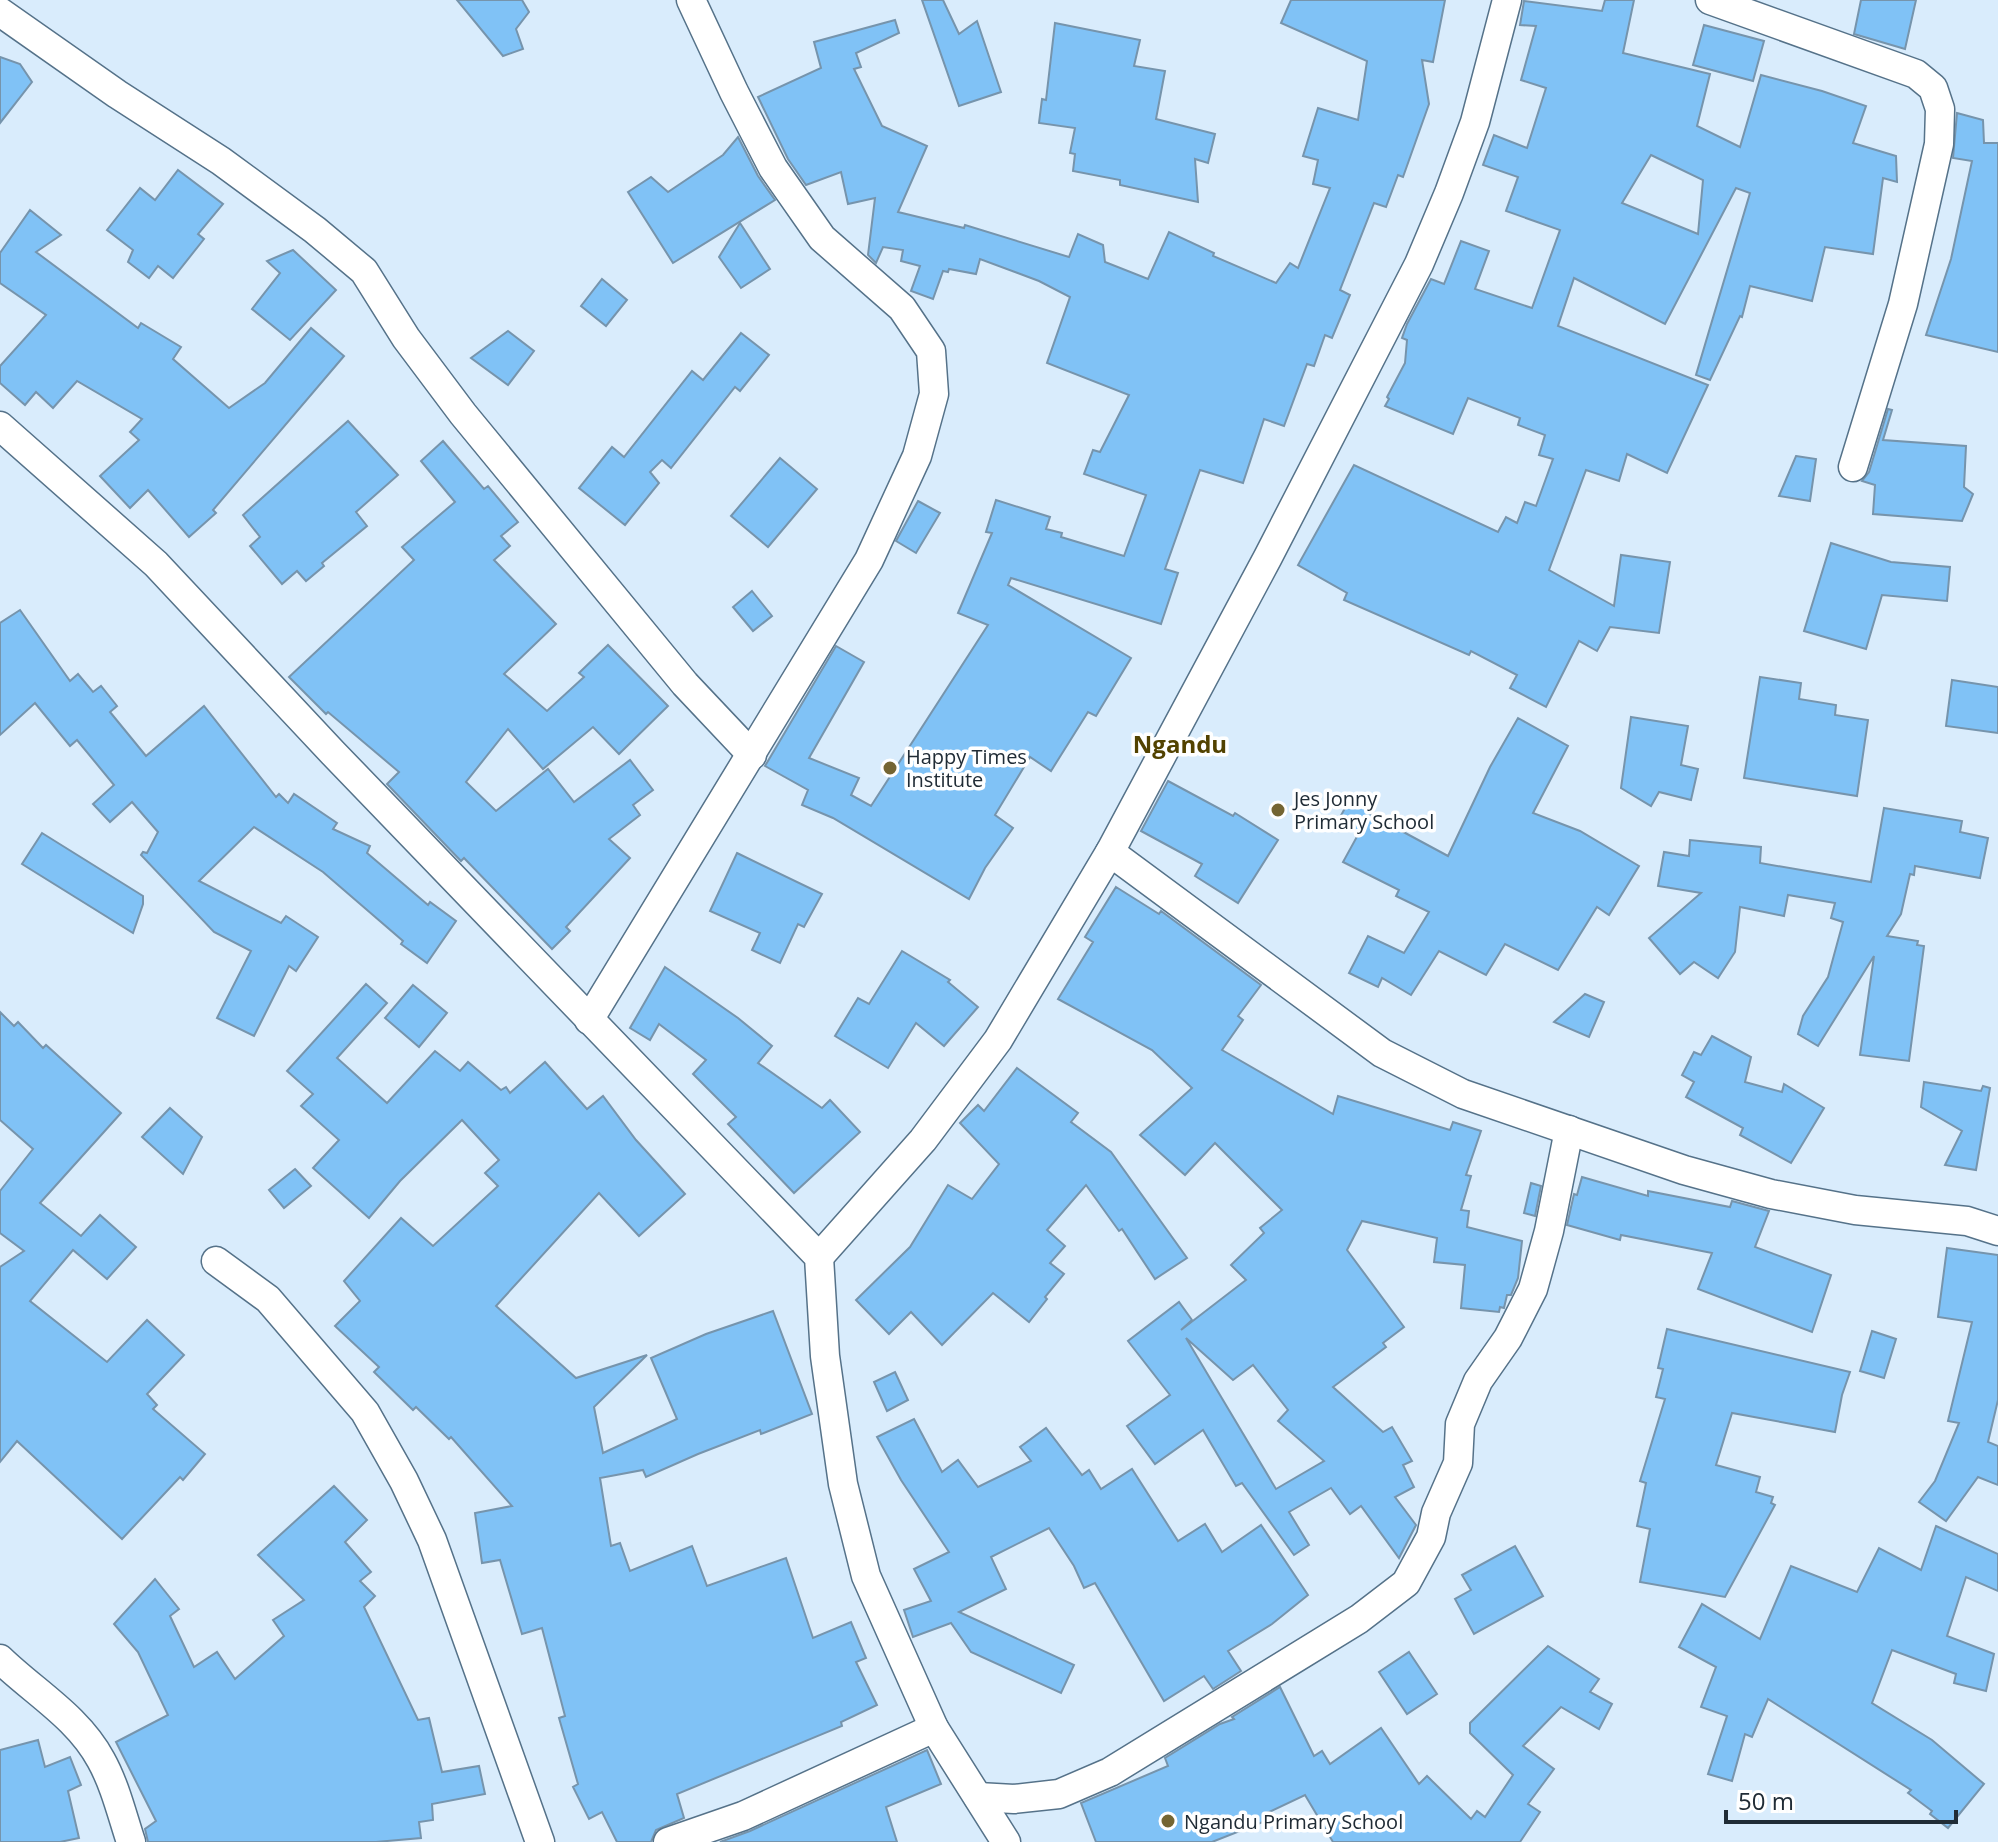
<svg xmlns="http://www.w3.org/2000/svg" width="1998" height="1842" font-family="'Open Sans',sans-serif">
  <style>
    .building { fill: #80c2f6; stroke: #7694ac; stroke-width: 2; fill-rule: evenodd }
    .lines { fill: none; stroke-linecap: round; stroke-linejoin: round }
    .street-casing { stroke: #557289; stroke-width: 31 }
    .street { stroke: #fff; stroke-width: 28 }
    .poi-dot { fill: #746533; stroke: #fff; stroke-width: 3 }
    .labels { text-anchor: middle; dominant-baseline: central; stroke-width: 7; stroke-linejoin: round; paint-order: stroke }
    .poi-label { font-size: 20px; fill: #202c36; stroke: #fff; text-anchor: start }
    .quarter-label { font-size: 24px; font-weight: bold; fill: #524200; stroke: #fff }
  </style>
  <rect width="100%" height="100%" fill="#d9ecfc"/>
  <g class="building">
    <polygon points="457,0 522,0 529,12 516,29 523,49 503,56"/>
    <polygon points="922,0 943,0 959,34 977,21 1001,92 959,106"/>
    <polygon points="1291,0 1445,0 1433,62 1422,60 1429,104 1403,177 1398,175 1386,207 1374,203 1340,290 1350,295 1332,338 1325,335 1314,366 1307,364 1284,426 1264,419 1243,483 1200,470 1165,569 1178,573 1161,624 1011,578 1008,585 1131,658 1096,716 1088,712 1051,771 1030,757 995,815 1013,828 985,868 969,899 833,818 802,805 808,790 765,766 836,646 864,662 809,758 859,778 851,795 871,806 988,625 958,613 992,533 986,532 996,500 1050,517 1046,529 1062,533 1061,537 1124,556 1146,495 1084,474 1093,450 1100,452 1129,395 1047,363 1070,297 1039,281 980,259 976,274 949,269 948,272 943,271 933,299 911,291 920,266 901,261 903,250 883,247 876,263 868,255 875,198 848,204 841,172 806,185 788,159 758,97 821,68 814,42 895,20 899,33 856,53 861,67 854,69 882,126 927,146 898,212 964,228 965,225 1069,257 1078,234 1103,245 1105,262 1148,279 1169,232 1214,253 1213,256 1276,283 1290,263 1298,268 1330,188 1313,184 1318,160 1303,156 1318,108 1358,120 1367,61 1281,23"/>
    <path d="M1605,0H1634L1623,53L1710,74L1697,126L1740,147L1761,75L1822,91L1866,106L1853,143L1896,156L1897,182L1883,178L1873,254L1825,247L1812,301L1750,286L1742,317L1740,316L1710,380L1696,375L1750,193L1736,188L1665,324L1574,278L1558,326L1708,385L1667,473L1627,454L1619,481L1586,470L1549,570L1614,606L1621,555L1670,562L1659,633L1610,627L1597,651L1579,641L1546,707L1510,688L1517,675L1471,651L1469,655L1344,600L1347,593L1298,565L1354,465L1498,532L1506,517L1517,523L1525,502L1536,506L1553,459L1539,455L1545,435L1518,425L1520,418L1468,398L1453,434L1385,406L1389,399L1387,397L1405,363L1407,340L1402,338L1407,324L1431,279L1444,284L1461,241L1489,251L1475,289L1532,308L1560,230L1506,211L1518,177L1483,165L1494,135L1527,148L1546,88L1521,80L1536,26L1520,25L1524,1L1602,11ZM1651,155L1703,180L1698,234L1622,203Z"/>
    <polygon points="1861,0 1916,0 1905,49 1854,34"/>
    <polygon points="1055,23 1140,40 1134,66 1165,71 1156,119 1215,134 1208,163 1195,159 1198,202 1120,185 1120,180 1073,171 1075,154 1070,153 1075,128 1039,123 1042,99 1046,100"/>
    <polygon points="1704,25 1764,41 1753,81 1693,65"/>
    <polygon points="0,57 20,64 32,82 0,123"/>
    <polygon points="1957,113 1983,120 1984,143 1998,143 1998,352 1926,335 1951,259 1972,161 1953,158"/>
    <polygon points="738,137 758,176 775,200 673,263 628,192 651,177 668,192 723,155"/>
    <polygon points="178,170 223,204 198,234 204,239 173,278 158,266 149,278 128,262 133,250 107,230 140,188 155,200"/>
    <polygon points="30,210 61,235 36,252 138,328 141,323 181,347 173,359 229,408 265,383 311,328 344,356 213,510 216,513 189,537 148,490 130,508 100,476 139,440 130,432 142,419 77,381 53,408 36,392 25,405 0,383 0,366 46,315 0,283 0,253"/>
    <polygon points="740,223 770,269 741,288 719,257"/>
    <polygon points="293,250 336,290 290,340 252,309 280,273 267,261"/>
    <polygon points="602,279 627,300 606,326 581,306"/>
    <polygon points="508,331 534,351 508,385 471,358"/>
    <polygon points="741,333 769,355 740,391 735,387 671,468 662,460 650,472 659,483 625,525 579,488 612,447 624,457 692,371 703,380"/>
    <polygon points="1888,409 1892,410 1883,440 1966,446 1964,487 1973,494 1962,521 1873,514 1875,485 1862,481 1869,472"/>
    <polygon points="348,421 398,475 356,512 367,526 322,563 324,566 306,581 297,571 282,584 250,546 260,537 243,515"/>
    <polygon points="443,441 484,489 488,486 518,522 501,536 510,546 494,560 556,624 504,674 547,711 584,677 579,673 608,645 668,706 619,754 593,727 543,769 508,729 466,782 496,811 548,769 574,802 630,760 653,790 633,805 640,815 609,839 630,858 566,927 570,931 552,949 464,858 461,861 387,784 399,772 328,712 326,714 289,677 414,560 402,547 455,502 421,461"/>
    <polygon points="1796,456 1816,459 1810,501 1779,496"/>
    <polygon points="780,458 817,489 768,547 731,516"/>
    <polygon points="918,501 940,513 916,553 896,541"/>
    <polygon points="1831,543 1891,562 1950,567 1947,601 1882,595 1866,649 1804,631"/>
    <polygon points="752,591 772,616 753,631 733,607"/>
    <polygon points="20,610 70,681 78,674 93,692 101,686 117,706 110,712 146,756 204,706 276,797 279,794 288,803 294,794 337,823 333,829 370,846 367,853 428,905 430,902 456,921 427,963 401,944 403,941 323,872 254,827 199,881 281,923 286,916 318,937 296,971 289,966 254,1036 217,1018 251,951 214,932 141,855 143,852 147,853 158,832 132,802 110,822 93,804 114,785 77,740 70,746 35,703 0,735 0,623"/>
    <polygon points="1760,677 1801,683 1799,699 1836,705 1835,715 1868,720 1857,796 1744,778"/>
    <polygon points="1952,680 1998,687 1998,733 1946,726"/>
    <polygon points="1631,717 1688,726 1681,765 1698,769 1691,800 1659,792 1651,806 1621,788"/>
    <polygon points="1518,718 1568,746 1533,813 1580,831 1639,866 1609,915 1597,907 1558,970 1505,944 1486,975 1439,951 1411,995 1382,978 1378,987 1349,973 1368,936 1404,953 1429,912 1396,896 1399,890 1343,862 1359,833 1338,821 1352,795 1373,808 1370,814 1448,856 1490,767"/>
    <polygon points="1168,781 1233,816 1235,813 1278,840 1238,903 1195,876 1202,864 1141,831"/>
    <polygon points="1884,808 1962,821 1960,832 1988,838 1980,878 1915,866 1914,875 1910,874 1901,914 1887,936 1918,941 1917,945 1924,946 1909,1061 1860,1055 1874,956 1818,1046 1798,1034 1803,1016 1828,977 1843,922 1831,918 1835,903 1788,895 1784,916 1740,907 1735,952 1718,978 1694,962 1680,974 1649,938 1701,893 1658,886 1664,852 1689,856 1690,840 1761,847 1760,863 1871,882"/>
    <polygon points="42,833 143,896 143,904 133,933 22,864"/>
    <polygon points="737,853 822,894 804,927 798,924 780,963 752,950 760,933 710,911"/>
    <path d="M1116,887L1159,914L1161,911L1261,985L1238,1016L1243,1020L1222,1050L1333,1114L1338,1096L1450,1130L1453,1122L1481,1131L1466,1175L1471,1176L1461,1210L1469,1211L1467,1227L1522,1241L1518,1278L1511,1295H1507L1504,1308L1500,1307L1499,1312L1461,1308L1465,1265L1434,1262L1437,1238L1362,1221L1347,1250L1404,1327L1383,1343L1386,1347L1333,1387L1383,1432L1392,1427L1412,1461L1403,1465L1414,1487L1395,1497L1416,1525L1399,1558L1361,1506L1350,1514L1331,1488L1289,1512L1309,1545L1294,1555L1242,1483L1236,1486L1203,1430L1155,1464L1127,1426L1170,1395L1128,1341L1179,1302L1192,1320L1181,1330L1246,1280L1231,1265L1264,1233L1260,1228L1282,1210L1215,1143L1185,1175L1140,1135L1192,1088L1152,1050L1058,999L1093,942L1085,937ZM1186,1338L1233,1380L1253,1365L1288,1410L1278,1421L1324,1461L1276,1489Z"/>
    <polygon points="902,951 950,980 948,982 978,1007 944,1046 916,1023 888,1068 835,1036 858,998 869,1004"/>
    <polygon points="665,967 738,1018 772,1046 758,1063 822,1108 830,1100 860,1132 794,1193 728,1124 736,1117 693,1074 706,1060 659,1024 650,1040 630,1028"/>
    <polygon points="366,984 387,1003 337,1058 387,1103 435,1051 460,1071 468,1062 501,1090 506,1087 510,1093 545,1062 587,1109 603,1096 636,1140 685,1194 639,1236 599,1193 496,1306 576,1378 647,1355 594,1407 603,1453 677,1419 651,1358 706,1334 773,1311 812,1414 761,1434 760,1430 698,1454 646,1477 643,1470 600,1478 611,1546 620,1543 630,1571 692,1546 707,1586 786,1558 813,1638 851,1622 866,1658 856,1662 877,1705 841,1722 842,1726 677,1794 684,1818 656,1830 651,1842 617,1842 602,1812 589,1819 573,1787 578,1784 559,1718 565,1716 542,1628 522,1634 500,1560 482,1563 475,1513 512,1506 451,1437 449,1439 416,1407 413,1410 374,1372 379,1367 335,1326 360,1301 344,1281 401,1218 433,1246 498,1186 485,1173 499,1160 462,1120 400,1181 369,1218 313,1168 339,1140 301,1106 313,1094 287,1071"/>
    <polygon points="413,985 447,1013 419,1047 385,1018"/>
    <polygon points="1585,994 1604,1002 1589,1037 1554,1022"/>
    <polygon points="0,1012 14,1026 18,1022 43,1048 46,1045 121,1113 40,1203 81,1236 100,1215 136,1247 107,1279 73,1250 30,1301 107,1362 147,1320 184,1355 147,1394 157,1405 153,1409 205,1454 183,1480 180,1477 122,1539 17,1441 0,1462 0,1267 24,1251 0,1233 0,1191 33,1149 0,1120"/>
    <polygon points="1712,1036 1751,1057 1745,1082 1782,1092 1784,1084 1824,1108 1791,1163 1740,1135 1743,1128 1686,1097 1694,1082 1682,1075 1694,1052 1701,1055"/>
    <polygon points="1017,1068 1078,1113 1071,1122 1111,1152 1187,1258 1155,1279 1122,1229 1119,1231 1086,1185 1047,1230 1065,1246 1050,1263 1064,1274 1045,1297 1047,1299 1029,1322 993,1293 942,1345 911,1312 889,1334 856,1300 910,1247 948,1185 972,1199 999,1164 960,1123 978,1105 984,1111"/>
    <polygon points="1924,1082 1981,1091 1983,1086 1990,1088 1976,1170 1945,1165 1962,1131 1921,1107"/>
    <polygon points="170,1108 202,1137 183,1174 142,1137"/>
    <polygon points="295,1169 311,1186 284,1208 269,1190"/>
    <polygon points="1582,1177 1648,1196 1648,1191 1730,1207 1732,1201 1769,1211 1755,1247 1831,1275 1812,1332 1698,1289 1712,1253 1621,1235 1620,1240 1567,1225 1574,1194 1577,1195"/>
    <polygon points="1531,1183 1541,1186 1535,1216 1524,1213"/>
    <polygon points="1947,1248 1998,1255 1998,1400 1988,1442 1998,1446 1998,1485 1978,1477 1946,1521 1919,1502 1935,1481 1959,1423 1948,1421 1972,1322 1938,1317"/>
    <polygon points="1667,1329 1850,1372 1842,1395 1835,1432 1732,1413 1716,1465 1760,1477 1756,1492 1773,1497 1771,1503 1775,1505 1725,1597 1640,1582 1650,1529 1637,1526 1646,1483 1640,1481 1665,1399 1656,1397 1663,1369 1658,1368"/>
    <polygon points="1872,1331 1896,1339 1884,1378 1860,1371"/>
    <polygon points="895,1372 908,1400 887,1411 874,1382"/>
    <polygon points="914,1419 942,1472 958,1460 978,1487 1031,1461 1020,1447 1046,1428 1082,1475 1089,1470 1101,1489 1132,1469 1178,1541 1205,1524 1222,1552 1261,1525 1308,1595 1272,1624 1228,1651 1241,1671 1213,1689 1204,1676 1164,1701 1095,1583 1084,1588 1074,1566 1049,1528 991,1557 1006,1589 959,1612 1074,1665 1061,1693 971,1652 951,1623 913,1637 904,1610 931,1601 914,1569 949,1552 901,1480 877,1437"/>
    <polygon points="334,1486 367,1520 345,1542 371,1572 360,1581 375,1596 364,1607 418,1720 429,1718 442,1772 479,1766 485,1794 432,1804 433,1820 419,1822 421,1838 376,1842 148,1842 145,1829 156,1821 116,1742 168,1715 138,1652 114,1624 155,1579 179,1609 170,1616 194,1667 217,1652 235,1679 284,1636 273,1620 304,1600 258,1555"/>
    <polygon points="1936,1526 1998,1554 1998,1591 1966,1577 1947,1636 1994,1654 1986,1691 1954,1683 1956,1674 1892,1650 1872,1703 1932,1740 1984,1784 1948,1828 1930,1814 1932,1811 1908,1793 1911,1790 1768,1699 1752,1737 1745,1734 1732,1781 1708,1774 1727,1716 1701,1707 1716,1667 1679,1647 1702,1604 1760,1639 1791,1566 1857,1592 1879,1548 1921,1570"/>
    <polygon points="1515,1546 1543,1596 1474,1634 1455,1599 1471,1590 1462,1575"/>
    <polygon points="1548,1646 1599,1679 1590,1692 1612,1704 1599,1729 1561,1707 1523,1746 1554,1769 1528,1804 1540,1812 1520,1842 1333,1842 1305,1795 1265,1814 1268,1820 1212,1842 1096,1842 1081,1803 1168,1766 1165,1758 1220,1724 1234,1719 1232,1717 1280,1687 1314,1756 1322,1751 1330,1764 1381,1728 1419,1784 1427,1776 1471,1819 1477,1811 1485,1817 1513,1775 1470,1733 1470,1723"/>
    <polygon points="1409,1652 1437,1694 1407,1714 1379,1672"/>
    <polygon points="38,1740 45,1767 70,1757 81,1785 68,1791 79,1838 60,1842 0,1842 0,1750"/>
    <polygon points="927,1750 941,1784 886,1807 897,1842 720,1842 750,1831"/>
  </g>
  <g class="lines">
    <defs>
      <g id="street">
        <polyline points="1710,0 1916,74 1933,88 1940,109 1939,144 1903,304 1853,467"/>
        <polyline points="0,12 117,94 221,161 315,230 364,271 406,338 463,414 685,684 752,755"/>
        <polyline points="0,426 156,564 333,753 819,1257 825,1356 843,1484 866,1576 934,1728 1006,1842"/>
        <polyline points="1110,852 1382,1053 1463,1094 1684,1170 1771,1194 1855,1210 1967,1221 1998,1231"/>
        <polyline points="589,1020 869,560 917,456 934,394 931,351 902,308 822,238 773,168 734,92 691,0"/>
        <polyline points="819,1257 923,1140 998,1040 1110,852 1268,557 1419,264 1449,193 1475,122 1507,0"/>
        <polyline points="216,1261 268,1299 365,1412 404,1481 432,1540 540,1842"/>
        <path d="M0,1659C34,1692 78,1717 101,1760C115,1785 122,1815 131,1842"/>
        <polyline points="978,1797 1014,1799 1059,1794 1110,1772 1359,1619 1406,1583 1431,1537 1436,1513 1458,1463 1460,1424 1478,1381 1508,1338 1533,1289 1549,1231 1569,1130"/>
        <polyline points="668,1842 743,1816 934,1728"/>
      </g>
    </defs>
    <use href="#street" class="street-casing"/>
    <use href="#street" class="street"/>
  </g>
  <g class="poi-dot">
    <circle cx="890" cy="768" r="8"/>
    <circle cx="1278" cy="810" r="8"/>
    <circle cx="1168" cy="1821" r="8"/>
  </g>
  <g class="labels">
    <g class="poi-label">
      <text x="906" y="756">Happy Times<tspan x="906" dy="23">Institute</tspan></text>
      <text x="1294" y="798">Jes Jonny<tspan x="1294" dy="23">Primary School</tspan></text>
      <text x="1184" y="1821">Ngandu Primary School</text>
    </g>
    <g class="quarter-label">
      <text x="1180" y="743">Ngandu</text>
    </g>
  </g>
  <path d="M1726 1810v12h230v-12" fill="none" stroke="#202c36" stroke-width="4"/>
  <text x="1738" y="1810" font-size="24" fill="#202c36" stroke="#ffffff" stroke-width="6" paint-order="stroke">50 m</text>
</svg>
